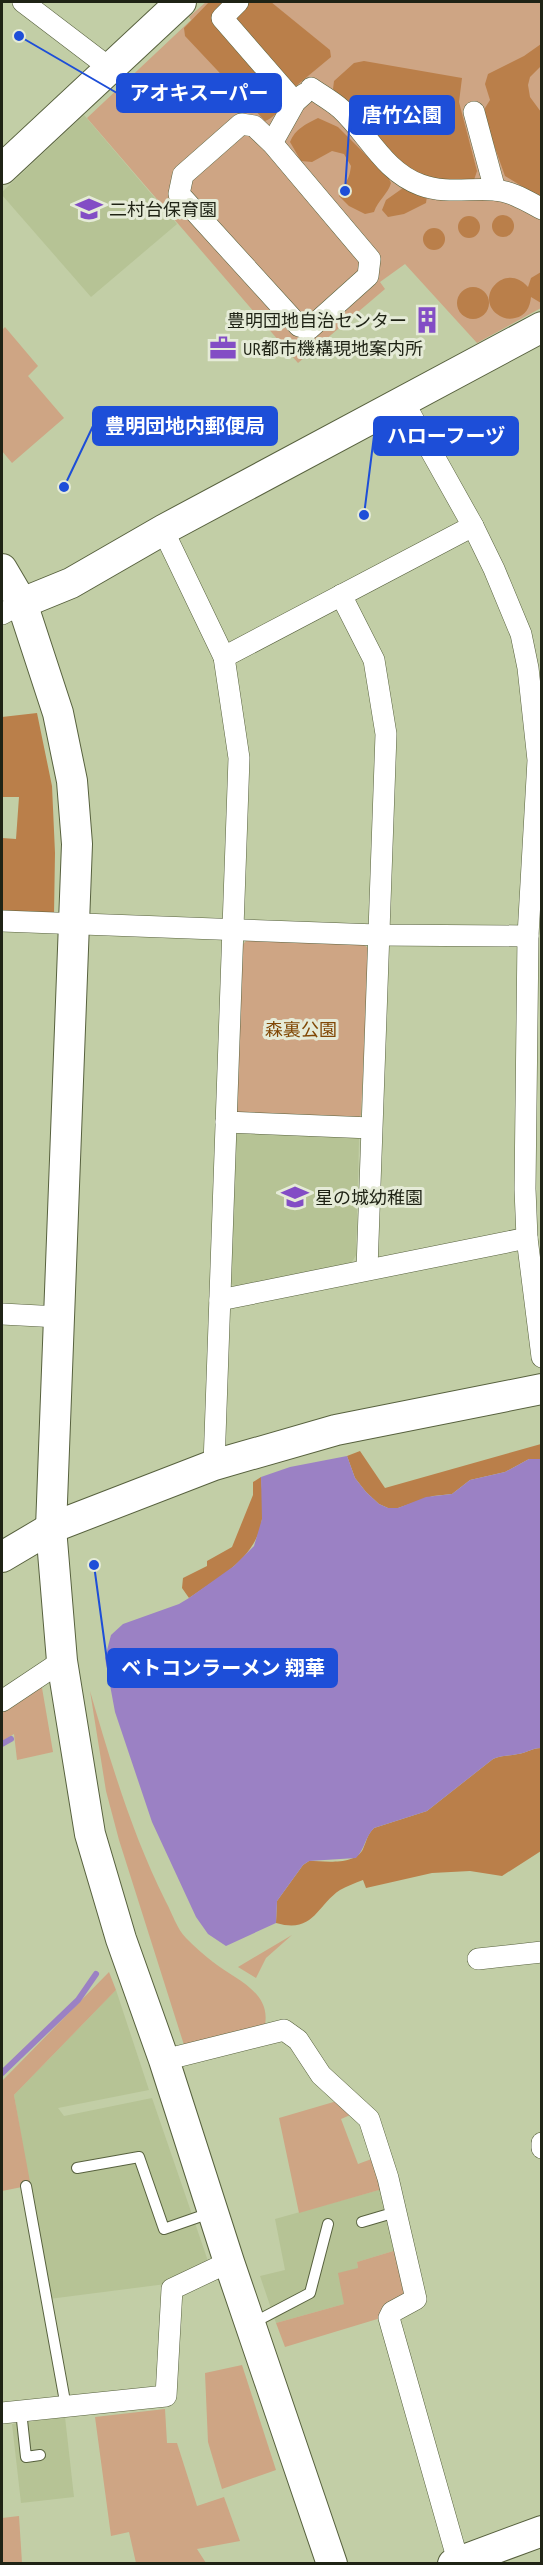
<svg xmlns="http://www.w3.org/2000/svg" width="543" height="2565" font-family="'PT Sans Narrow','Noto Sans JP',sans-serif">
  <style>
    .built { fill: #b6c395 }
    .green { fill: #cea584 }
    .forest { fill: #ba7f4a }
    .water { fill: #9b81c4 }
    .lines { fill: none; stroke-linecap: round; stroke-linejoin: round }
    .stream { stroke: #9b81c4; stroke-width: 6 }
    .lane-casing { stroke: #57613e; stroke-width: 12 }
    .street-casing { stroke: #57613e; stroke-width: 22 }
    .secondary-casing { stroke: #57613e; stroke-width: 32 }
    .lane { stroke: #fff; stroke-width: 10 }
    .street { stroke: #fff; stroke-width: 21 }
    .secondary { stroke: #fff; stroke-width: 30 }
    .labels { text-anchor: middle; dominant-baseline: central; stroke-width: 6; stroke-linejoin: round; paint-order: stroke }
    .poi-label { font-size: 18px; fill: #1f2315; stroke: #e5ebd7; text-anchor: start }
    .park-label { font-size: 18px; fill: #804704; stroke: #e5ebd7 }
    .leader { fill: none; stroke: #1d4ed8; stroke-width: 2 }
    .callout-dot { fill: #1d4ed8; stroke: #e5ebd7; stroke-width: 2 }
    .callout { fill: #1d4ed8; stroke: #1d4ed8; stroke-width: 2 }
    .callout-label { font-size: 20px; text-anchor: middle; font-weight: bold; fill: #fff }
  </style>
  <rect width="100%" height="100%" fill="#c2cea6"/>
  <g class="built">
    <polygon points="84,115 177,224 91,297 2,195 2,192"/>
    <polygon points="240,1128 355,1133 359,1139 356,1255 351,1264 236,1288 228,1281 235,1134"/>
    <polygon points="116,1990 149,2090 58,2108 64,2116 152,2098 209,2264 166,2284 49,2299 14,2095"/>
    <polygon points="386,2188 400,2249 357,2262 358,2268 344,2304 276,2323 260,2276 285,2270 275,2219"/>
    <polygon points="65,2417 74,2497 21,2503 12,2424"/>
  </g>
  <g class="green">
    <polygon points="206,2 541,2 541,308 477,343 405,264 380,282 385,289 298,363 87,118 191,20 189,17"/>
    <polygon points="5,327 38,366 28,376 64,418 12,463 2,451 2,330"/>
    <polygon points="249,937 361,942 369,949 361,1115 356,1121 242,1117 234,1109 241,947"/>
    <polygon points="41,1682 53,1752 17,1760 14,1734 2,1741 2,1710"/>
    <path d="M90,1691C111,1763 132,1834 166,1902C172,1913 177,1929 186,1938C194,1946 204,1955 213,1962C234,1979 271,1991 265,2025L184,2045L119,1840L106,1791Z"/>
    <polygon points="292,1935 266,1958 256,1978 238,1967"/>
    <polygon points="109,1972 116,1990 14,2095 30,2182 22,2187 2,2191 2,2081"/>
    <polygon points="337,2101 355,2113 341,2119 358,2164 377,2157 386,2188 299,2213 279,2118"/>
    <polygon points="400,2249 411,2293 384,2317 285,2347 276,2323 344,2304 338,2273 358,2268 357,2262"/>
    <polygon points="242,2365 276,2470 222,2489 208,2442 205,2373"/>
    <polygon points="165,2409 167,2443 177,2443 197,2506 224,2497 240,2541 197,2549 206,2563 136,2563 129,2532 111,2536 95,2417"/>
    <polygon points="19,2516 22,2563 2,2563 2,2518"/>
  </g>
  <g class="forest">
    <path d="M209,2H224V5L211,17L283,102C281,110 273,118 265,121L185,36L184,28Z"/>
    <polygon points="248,2 271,2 330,50 331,57 296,86 289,85 235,21 236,14"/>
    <polygon points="541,44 541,66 530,77 528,85 530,97 541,112 541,198 505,176 484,117 485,108 490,100 485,84 488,74 524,56"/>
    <path d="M364,61L462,78L459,102L477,171L474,180C451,182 425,180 405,167L333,89L334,81L354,63Z"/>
    <path d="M318,118L338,127L388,177L391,183C388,194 378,200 374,212L365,214L349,206L339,196C344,182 349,183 351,166L344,154L332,151L312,162L301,161L290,142C295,129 306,124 318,118Z"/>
    <polygon points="403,188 413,193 427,196 426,203 404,214 388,217 382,210 386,200"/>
    <circle cx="503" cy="226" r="11"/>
    <circle cx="469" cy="227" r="11"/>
    <circle cx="434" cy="239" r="11"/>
    <path d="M541,272V303L531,297C530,307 526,316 515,318C509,320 502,318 497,314C474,296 506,261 528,287L531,278Z"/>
    <circle cx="473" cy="303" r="16"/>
    <polygon points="37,713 52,786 55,853 54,914 2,912 2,838 16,839 19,797 2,797 2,717"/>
    <polygon points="541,1444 541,1459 529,1459 505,1472 470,1480 452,1494 433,1496 398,1508 388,1508 379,1504 366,1492 355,1478 347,1456 360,1451 385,1488"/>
    <path d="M261,1477C262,1490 264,1506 262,1519C257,1558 219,1577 189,1598L182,1588L183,1578L207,1566V1561L232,1547L253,1495V1482Z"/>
    <path d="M541,1748V1851L502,1876L470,1871L432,1873L366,1888L363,1880C355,1883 347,1886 340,1890C316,1906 314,1934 276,1923L277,1901L303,1865L309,1861C324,1861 355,1866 363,1849C367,1840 367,1835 374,1828L427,1811L493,1759C503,1755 508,1756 518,1754C526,1753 532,1748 541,1748Z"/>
  </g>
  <path class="water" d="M347,1456L355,1478L366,1492L379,1504L388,1508H398L426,1497L452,1494L470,1480L505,1472L529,1459H541V1748C532,1748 526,1753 518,1754C508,1756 503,1755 493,1759L427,1811L374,1828C365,1837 365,1849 356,1858L309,1861L303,1865L277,1901L276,1923L226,1946L208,1934L196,1917L152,1822L115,1712L105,1658L111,1635L123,1624L179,1604L189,1598L234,1566L254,1546L262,1519L261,1477L290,1467Z"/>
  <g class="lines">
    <g class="stream">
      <polyline points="2,1744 11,1739"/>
      <polyline points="2,2073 78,2000 96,1974"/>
    </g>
    <defs>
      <g id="lane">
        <polyline points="77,2168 139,2157 164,2229 210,2213"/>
        <polyline points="26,2186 66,2407"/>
        <polyline points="362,2222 396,2212"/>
        <polyline points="251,2324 310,2293 328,2224"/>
        <polyline points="21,2411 26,2457 40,2455"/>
      </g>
      <g id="street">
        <polyline points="23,2 111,69"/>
        <polyline points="238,2 222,18 295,102"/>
        <path d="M311,88C321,95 332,101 341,109C368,134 384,172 421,185C445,194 470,188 494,190C511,191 527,201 542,209"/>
        <polyline points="474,112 495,190"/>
        <polygon points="241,124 254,126 272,143 370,259 368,276 309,329 299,326 179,194 183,175"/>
        <polyline points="272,143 295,102 304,94"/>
        <polyline points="403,401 473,526 494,569 521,634 528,668 538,760 528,936 525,1189 527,1238 542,1357"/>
        <polyline points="163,530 224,657 239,758 214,1465"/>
        <polyline points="341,595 374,660 386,734 367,1269"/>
        <polyline points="2,614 22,603"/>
        <polyline points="224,657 473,526"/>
        <polyline points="2,921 377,935 528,936"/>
        <polyline points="226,1122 371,1128"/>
        <polyline points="220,1300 527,1238"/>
        <polyline points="2,1314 59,1317"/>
        <polyline points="2,1701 62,1661"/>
        <polyline points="478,1959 542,1952"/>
        <polyline points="164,2060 284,2030 298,2040 321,2075 369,2119 388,2178 416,2299 392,2312 389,2318 458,2561"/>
        <polyline points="542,2143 542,2148"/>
        <polyline points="2,2413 166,2396 172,2289 229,2262"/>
      </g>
      <g id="secondary">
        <polyline points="2,169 181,2"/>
        <polyline points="2,569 22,603 58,713 72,781 77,844 51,1528 62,1661 90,1834 121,1939 164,2060 229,2262 332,2564"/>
        <polyline points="22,603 71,583 163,530 542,327"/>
        <polyline points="2,1557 51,1528 214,1465 336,1430 542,1389"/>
        <polyline points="453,2564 542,2531"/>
      </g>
    </defs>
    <use href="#lane" class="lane-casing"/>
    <use href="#street" class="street-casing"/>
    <use href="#secondary" class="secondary-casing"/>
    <use href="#lane" class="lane"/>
    <use href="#street" class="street"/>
    <use href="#secondary" class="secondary"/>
  </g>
  <defs>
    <symbol id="school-bare" viewBox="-9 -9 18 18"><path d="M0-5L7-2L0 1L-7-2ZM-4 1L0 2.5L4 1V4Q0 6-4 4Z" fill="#834dc5" stroke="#e5ebd7" stroke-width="2.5" paint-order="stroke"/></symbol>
    <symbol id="building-bare" viewBox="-9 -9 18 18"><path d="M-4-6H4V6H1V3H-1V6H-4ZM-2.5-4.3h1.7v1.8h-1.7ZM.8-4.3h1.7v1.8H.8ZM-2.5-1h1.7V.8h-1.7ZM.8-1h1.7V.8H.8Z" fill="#834dc5" stroke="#e5ebd7" stroke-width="2.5" paint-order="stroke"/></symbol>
    <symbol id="office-bare" viewBox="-9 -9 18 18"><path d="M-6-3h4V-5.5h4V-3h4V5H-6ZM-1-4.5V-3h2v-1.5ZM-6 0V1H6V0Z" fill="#834dc5" stroke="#e5ebd7" stroke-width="2.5" paint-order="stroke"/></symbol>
  </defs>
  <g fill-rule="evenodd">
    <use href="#school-bare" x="70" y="190" width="38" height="38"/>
    <use href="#building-bare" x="408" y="301" width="38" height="38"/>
    <use href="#office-bare" x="204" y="329" width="38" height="38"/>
    <use href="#school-bare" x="276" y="1178" width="38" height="38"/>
  </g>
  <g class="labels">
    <g class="poi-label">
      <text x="109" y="209">二村台保育園</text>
      <text x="407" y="320" text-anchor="end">豊明団地自治センター</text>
      <text x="243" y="348">UR都市機構現地案内所</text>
      <text x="315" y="1197">星の城幼稚園</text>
    </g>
    <g class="park-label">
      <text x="301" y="1029">森裏公園</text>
    </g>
  </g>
  <path class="leader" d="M19 36L117 93M345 191L350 115M64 487L93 426M364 515L374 436M94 1565L108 1668"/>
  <g class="callout-dot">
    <circle cx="19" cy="36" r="6"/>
    <circle cx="345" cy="191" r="6"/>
    <circle cx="64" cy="487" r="6"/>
    <circle cx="364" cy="515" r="6"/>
    <circle cx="94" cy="1565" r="6"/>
  </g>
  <g class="callout">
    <rect x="117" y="74" width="164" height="38" rx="6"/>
    <rect x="350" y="96" width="104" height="38" rx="6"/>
    <rect x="93" y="407" width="184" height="38" rx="6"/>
    <rect x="374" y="417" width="144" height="38" rx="6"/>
    <rect x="108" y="1649" width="229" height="38" rx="6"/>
  </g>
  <g class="callout-label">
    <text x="199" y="100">アオキスーパー</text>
    <text x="402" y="122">唐竹公園</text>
    <text x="185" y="433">豊明団地内郵便局</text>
    <text x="446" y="443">ハローフーヅ</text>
    <text x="223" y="1675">ベトコンラーメン 翔華</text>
  </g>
  <rect width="543" height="2565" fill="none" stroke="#1f2315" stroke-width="6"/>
</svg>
